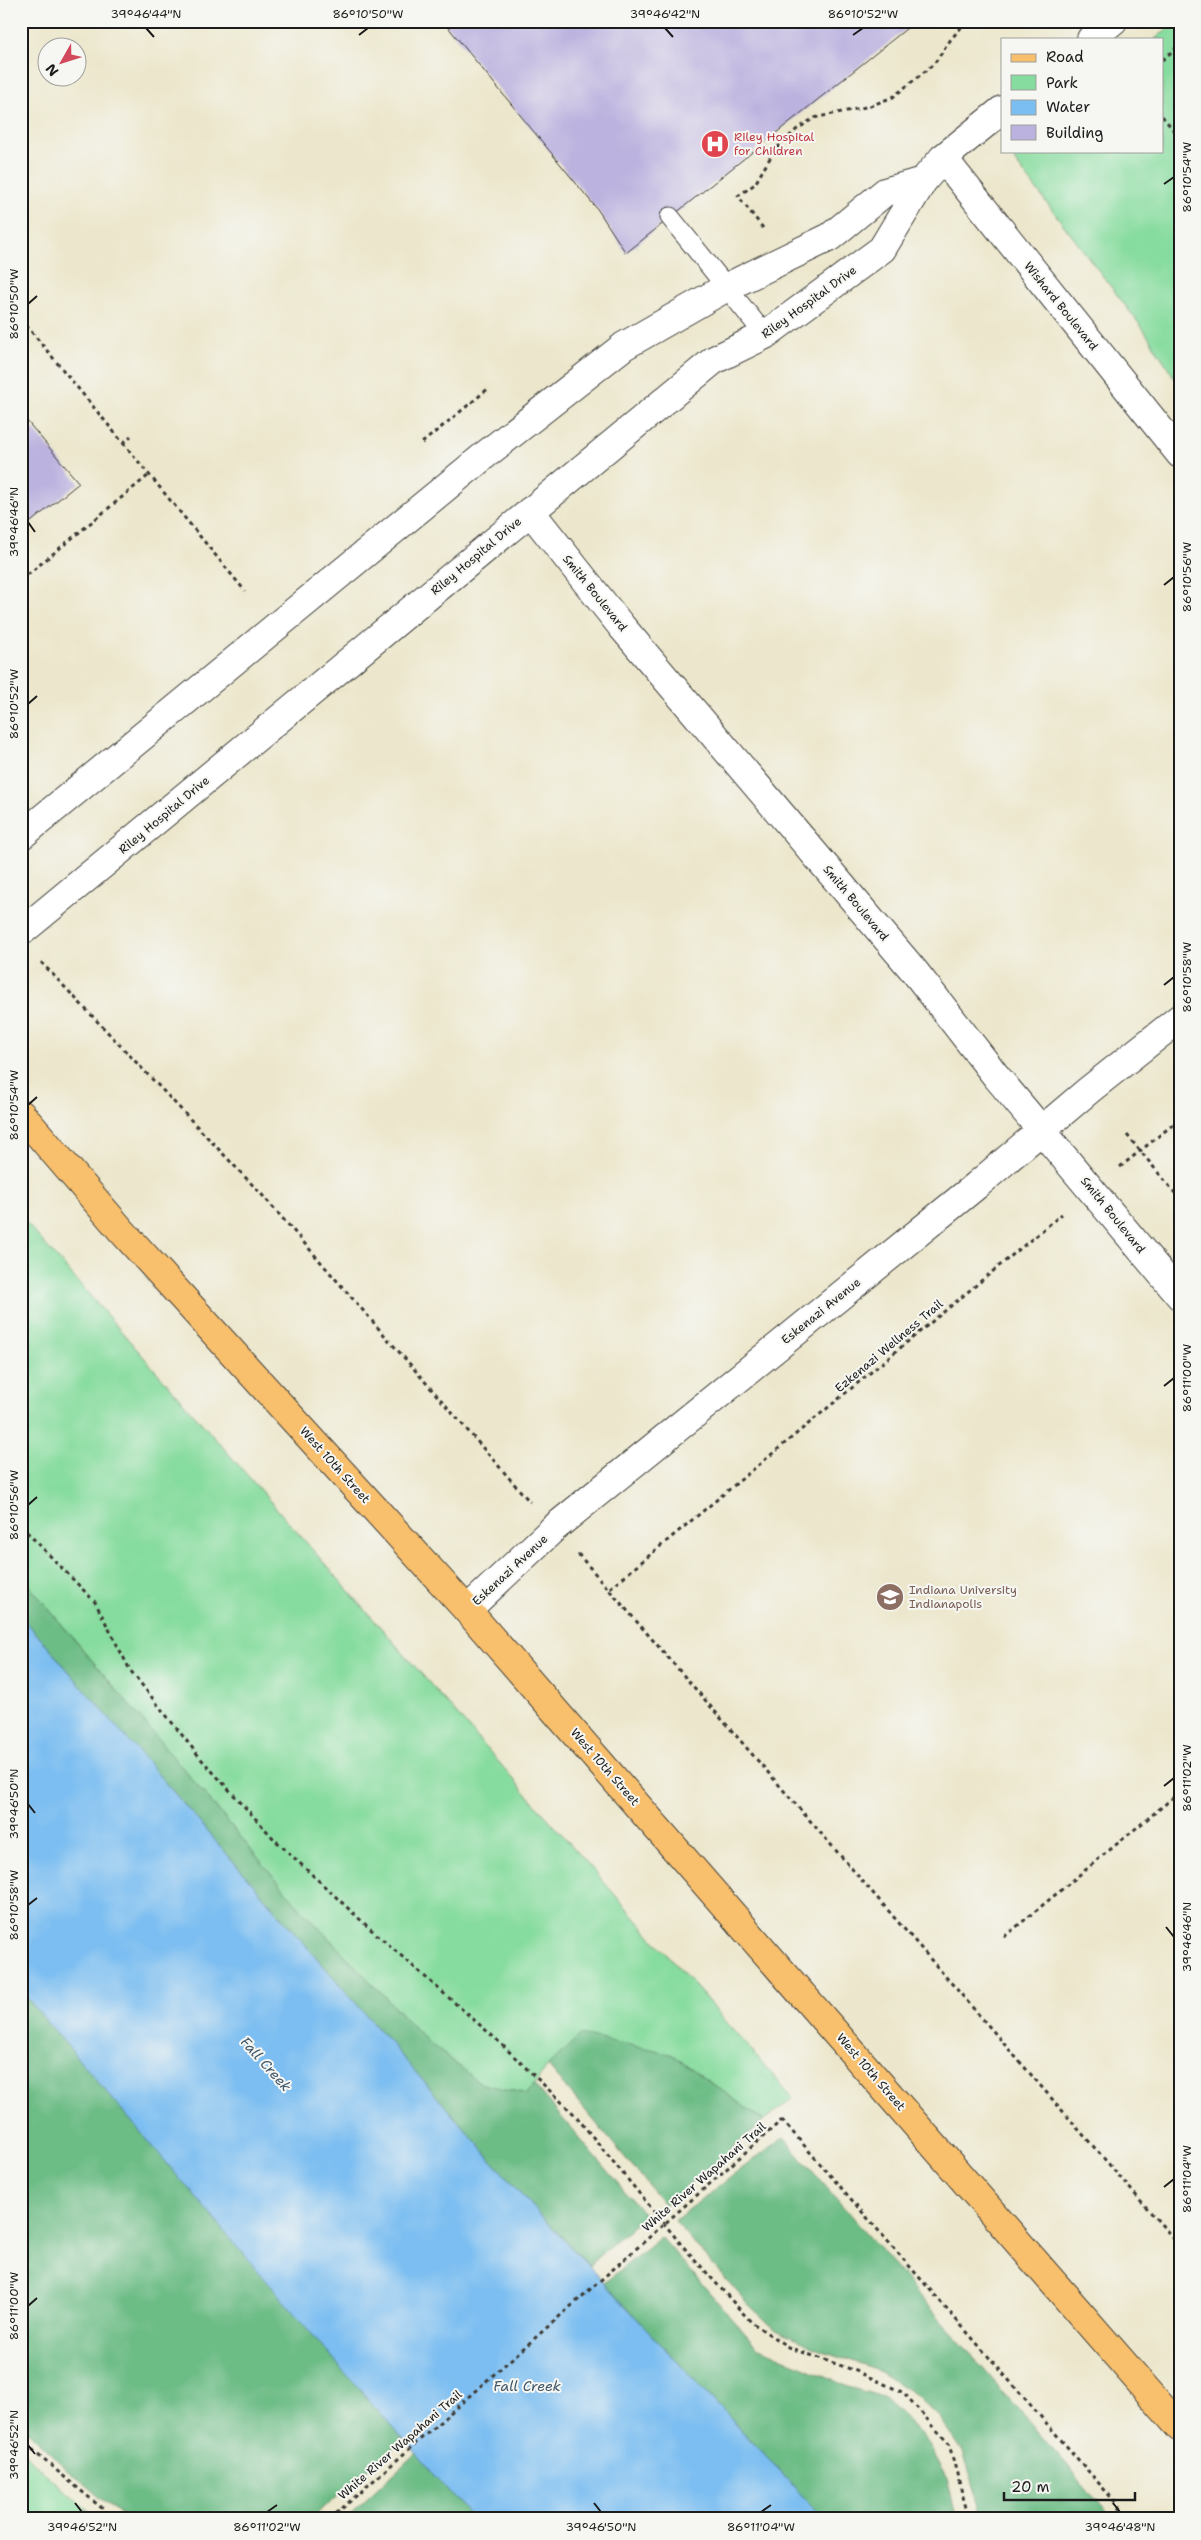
<svg xmlns="http://www.w3.org/2000/svg" width="1201" height="2540" font-family="'Shantell Sans',sans-serif">
  <style>
    .green { fill: #86dc9e; stroke: #517c5d }
    .forest { fill: #6cbc85; stroke: #446c50 }
    .water { fill: #7bbef1; stroke: #4c6d86 }
    .building { fill: #bcb2df }
    .lines { fill: none; stroke-linecap: round; stroke-linejoin: round }
    .service-casing { stroke: #3b3a36; stroke-width: 21 }
    .minor-casing { stroke: #3b3a36; stroke-width: 30 }
    .primary-casing { stroke: #3b3a36; stroke-width: 30 }
    .path { stroke: #3b3a36; stroke-width: 3; stroke-dasharray: 4 4; stroke-linecap: butt }
    .service { stroke: #fff; stroke-width: 19 }
    .minor { stroke: #fff; stroke-width: 28 }
    .primary { stroke: #f8bf6c; stroke-width: 28 }
    .path-bridge { stroke: #3b3a36; stroke-width: 3; stroke-dasharray: 4 4; stroke-linecap: butt }
    .ticks { fill: none; stroke: #1c1c1c; stroke-width: 2 }
    .labels { text-anchor: middle; dominant-baseline: central; stroke-width: 4; stroke-linejoin: round; paint-order: stroke }
    .health-label { font-size: 12px; fill: #be3a42; stroke: #f6f6f2; text-anchor: start }
    .street-label { font-size: 12px; fill: #1c1c1c; stroke: #f6f6f2 }
    .education-label { font-size: 12px; fill: #785e54; stroke: #f6f6f2; text-anchor: start }
    .water-label { font-size: 14px; font-style: italic; fill: #3d5567; stroke: #f6f6f2 }
    .neatline { fill: none; stroke: #1c1c1c; stroke-width: 2 }
    .ticks-label { font-size: 12px; text-anchor: middle; fill: #1c1c1c }
  </style>
  <rect width="100%" height="100%" fill="#f6f6f2"/>
  <filter id="ink" filterUnits="userSpaceOnUse"><feTurbulence type="fractalNoise" baseFrequency=".02" numOctaves="2"/><feDisplacementMap in="SourceGraphic" scale="10" xChannelSelector="R" yChannelSelector="G"/><feConvolveMatrix kernelMatrix="1 2 1 2 8 2 1 2 1" color-interpolation-filters="sRGB"/></filter>
  <filter id="wash" filterUnits="userSpaceOnUse"><feTurbulence type="fractalNoise" baseFrequency=".0096" numOctaves="4" result="noise"/><feDisplacementMap in="SourceGraphic" scale="20" xChannelSelector="R" yChannelSelector="G"/><feGaussianBlur stdDeviation="1.12" result="paint"/><feColorMatrix in="noise" values="0 0 0 0 0 0 0 0 0 0 0 0 0 0 0 0 0 1.4 0 .05"/><feComposite in="paint" operator="in"/></filter>
  <g filter="url(#wash)">
    <rect width="100%" height="100%" fill="#ece7cc"/>
    <g class="green">
      <polygon points="1176,21 1180,21 1180,386 1144,330 1014,160 1025,151 1162,151 1162,39 1155,39"/>
      <polygon points="21,1217 793,2098 764,2121 670,2053 548,2066 527,2094 482,2084 429,2043 301,1909 21,1576"/>
      <polygon points="21,2449 35,2464 98,2519 21,2519"/>
    </g>
    <g class="forest">
      <polygon points="21,1576 301,1909 429,2043 482,2084 527,2094 534,2085 645,2215 589,2266 521,2194 21,1616"/>
      <polygon points="21,1991 403,2439 311,2519 125,2519 62,2465 21,2424"/>
      <polygon points="580,2035 670,2053 764,2121 665,2205 548,2066"/>
      <polygon points="783,2137 1113,2519 984,2519 963,2451 938,2417 912,2392 873,2368 822,2351 776,2330 747,2303 674,2221"/>
      <polygon points="661,2237 757,2347 849,2387 883,2397 921,2433 947,2479 957,2519 824,2519 604,2283"/>
      <polygon points="416,2453 473,2519 345,2519"/>
    </g>
    <polygon class="water" points="21,1616 521,2194 824,2519 473,2519 333,2359 21,1991"/>
    <g id="blocks">
      <g class="building">
        <polygon points="443,21 916,21 626,253 598,210"/>
        <polygon points="21,414 79,483 21,530"/>
      </g>
    </g>
  </g>
  <g filter="url(#ink)">
    <use href="#blocks" fill-opacity="0" stroke="#3b3a36" stroke-width="1"/>
    <g class="lines">
      <defs>
        <polyline id="service" points="670,217 765,335"/>
        <g id="minor">
          <polyline points="1091,39 1113,21"/>
          <polyline points="943,158 1180,454"/>
          <polyline points="530,511 622,627 915,972 996,1076 1180,1296"/>
          <polyline points="21,836 485,455 624,346 727,287 830,237 885,192 923,181"/>
          <polyline points="21,932 714,360 765,335 882,249 923,181 943,158 1002,110"/>
          <polyline points="467,1610 554,1528 977,1185 1089,1090 1180,1018"/>
        </g>
        <polyline id="primary" points="21,1114 121,1230 467,1610 1180,2428"/>
      </defs>
      <use href="#service" class="service-casing"/>
      <use href="#minor" class="minor-casing"/>
      <use href="#primary" class="primary-casing"/>
      <g class="path">
        <polyline points="1162,60 1180,45"/>
        <polyline points="1162,116 1180,138"/>
        <polyline points="763,228 738,196 755,184 774,151 796,130 814,118 870,106 893,97 934,64 951,39 967,21"/>
        <polyline points="21,319 245,591"/>
        <polyline points="123,443 131,436"/>
        <polyline points="422,443 489,388"/>
        <polyline points="21,580 149,475"/>
        <polyline points="41,962 264,1197 530,1502"/>
        <polyline points="1127,1135 1180,1199"/>
        <polyline points="1120,1167 1180,1119"/>
        <polyline points="21,1526 95,1602 130,1670 202,1760 275,1840 366,1925 497,2040 574,2114 680,2243 751,2322 788,2347 856,2371 904,2393 949,2444 969,2519"/>
        <polyline points="578,1554 1180,2246"/>
        <polyline points="610,1588 1062,1214"/>
        <polyline points="1004,1937 1180,1792"/>
        <polyline points="782,2120 1130,2519"/>
        <polyline points="21,2438 38,2455 115,2519"/>
      </g>
      <use href="#service" class="service"/>
      <use href="#minor" class="minor"/>
      <use href="#primary" class="primary"/>
      <polyline class="path-bridge" points="330,2519 782,2120"/>
    </g>
  </g>
  <path class="ticks" d="M146,28L154,37M665,28L673,37M359,35L368,28M853,35L863,28M1164,184L1174,177M28,304L37,296M28,522L35,532M1164,585L1174,577M28,704L37,696M1164,985L1174,977M28,1105L37,1097M1164,1386L1174,1378M28,1505L37,1497M1164,1786L1174,1778M28,1804L35,1813M28,1905L37,1898M1166,1927L1174,1937M1164,2187L1174,2179M28,2306L37,2298M28,2445L35,2454M75,2503L82,2512M594,2503L601,2512M1113,2503L1120,2512M267,2512L277,2505M761,2512L771,2505"/>
  <defs>
    <symbol id="hospital-disc" viewBox="-11 -11 22 22"><circle r="9.5" fill="#e0444e" stroke="#f6f6f2"/><path d="M-5-5h3v3.5h4V-5h3V5h-3V1.5h-4V5h-3Z" fill="#fff"/></symbol>
    <symbol id="university-disc" viewBox="-11 -11 22 22"><circle r="9.5" fill="#8d6e63" stroke="#f6f6f2"/><path d="M0-5L7-2L0 1L-7-2ZM-4 1L0 2.5L4 1V4Q0 6-4 4Z" fill="#fff"/></symbol>
  </defs>
  <g fill-rule="evenodd">
    <use href="#hospital-disc" x="699" y="128" width="32" height="32"/>
    <use href="#university-disc" x="874" y="1581" width="32" height="32"/>
  </g>
  <g class="labels">
    <g class="health-label">
      <text x="734" y="137">Riley Hospital<tspan x="734" dy="14">for Children</tspan></text>
    </g>
    <g class="street-label">
      <text transform="translate(809 302) rotate(-36)">Riley Hospital Drive</text>
      <text transform="translate(1061 306) rotate(51)">Wishard Boulevard</text>
      <text transform="translate(476 556) rotate(-40)">Riley Hospital Drive</text>
      <text transform="translate(595 593) rotate(51)">Smith Boulevard</text>
      <text transform="translate(164 815) rotate(-40)">Riley Hospital Drive</text>
      <text transform="translate(856 903) rotate(50)">Smith Boulevard</text>
      <text transform="translate(1113 1215) rotate(51)">Smith Boulevard</text>
      <text transform="translate(821 1311) rotate(-39)">Eskenazi Avenue</text>
      <text transform="translate(889 1346) rotate(-40)">Ezkenazi Wellness Trail</text>
      <text transform="translate(335 1465) rotate(48)">West 10th Street</text>
      <text transform="translate(510 1570) rotate(-43)">Eskenazi Avenue</text>
      <text transform="translate(605 1767) rotate(49)">West 10th Street</text>
      <text transform="translate(871 2072) rotate(49)">West 10th Street</text>
      <text transform="translate(704 2177) rotate(-41)">White River Wapahani Trail</text>
      <text transform="translate(400 2445) rotate(-41)">White River Wapahani Trail</text>
    </g>
    <g class="education-label">
      <text x="909" y="1590">Indiana University<tspan x="909" dy="14">Indianapolis</tspan></text>
    </g>
    <g class="water-label">
      <text transform="translate(266 2064) rotate(48)">Fall Creek</text>
      <text x="527" y="2386">Fall Creek</text>
    </g>
  </g>
  <rect width="1201" height="2540" fill="none" stroke="#f6f6f2" stroke-width="55"/>
  <rect x="1001" y="38" width="162" height="115" fill="#f6f6f2" stroke="#9f9f9c"/>
  <rect x="1011" y="54" width="25" height="8" fill="#f8bf6c" stroke="#9f9f9c"/>
  <text x="1046" y="62" font-size="15" fill="#1c1c1c">Road</text>
  <rect x="1011" y="75" width="25" height="15" fill="#86dc9e" stroke="#9f9f9c"/>
  <text x="1046" y="88" font-size="15" fill="#1c1c1c">Park</text>
  <rect x="1011" y="100" width="25" height="15" fill="#7bbef1" stroke="#9f9f9c"/>
  <text x="1046" y="112" font-size="15" fill="#1c1c1c">Water</text>
  <rect x="1011" y="125" width="25" height="15" fill="#bcb2df" stroke="#9f9f9c"/>
  <text x="1046" y="138" font-size="15" fill="#1c1c1c">Building</text>
  <g transform="translate(62 62) rotate(231)"><circle r="24" fill="#f6f6f2" stroke="#9f9f9c"/>
  <path d="M0-4L9 19L0 12L-9 19Z" fill="#d1495b"/>
  <text y="-8" font-size="14" font-weight="bold" text-anchor="middle" fill="#1c1c1c">N</text>
  </g>
  <path d="M1004 2492v8h131v-8" fill="none" stroke="#1c1c1c" stroke-width="2.5"/>
  <text x="1011" y="2492" font-size="15" fill="#1c1c1c" stroke="#f6f6f2" stroke-width="4" paint-order="stroke">20 m</text>
  <rect x="28" y="28" width="1146" height="2484" class="neatline"/>
  <g class="ticks-label">
    <text x="146" y="18">39°46'44"N</text>
    <text x="368" y="18">86°10'50"W</text>
    <text x="665" y="18">39°46'42"N</text>
    <text x="863" y="18">86°10'52"W</text>
    <text transform="translate(1187 177) rotate(-90)" y="4">86°10'54"W</text>
    <text transform="translate(14 304) rotate(-90)" y="4">86°10'50"W</text>
    <text transform="translate(14 522) rotate(-90)" y="4">39°46'46"N</text>
    <text transform="translate(1187 577) rotate(-90)" y="4">86°10'56"W</text>
    <text transform="translate(14 704) rotate(-90)" y="4">86°10'52"W</text>
    <text transform="translate(1187 977) rotate(-90)" y="4">86°10'58"W</text>
    <text transform="translate(14 1105) rotate(-90)" y="4">86°10'54"W</text>
    <text transform="translate(1187 1378) rotate(-90)" y="4">86°11'00"W</text>
    <text transform="translate(14 1505) rotate(-90)" y="4">86°10'56"W</text>
    <text transform="translate(1187 1778) rotate(-90)" y="4">86°11'02"W</text>
    <text transform="translate(14 1804) rotate(-90)" y="4">39°46'50"N</text>
    <text transform="translate(14 1905) rotate(-90)" y="4">86°10'58"W</text>
    <text transform="translate(1187 1937) rotate(-90)" y="4">39°46'46"N</text>
    <text transform="translate(1187 2179) rotate(-90)" y="4">86°11'04"W</text>
    <text transform="translate(14 2306) rotate(-90)" y="4">86°11'00"W</text>
    <text transform="translate(14 2445) rotate(-90)" y="4">39°46'52"N</text>
    <text x="82" y="2531">39°46'52"N</text>
    <text x="267" y="2531">86°11'02"W</text>
    <text x="601" y="2531">39°46'50"N</text>
    <text x="761" y="2531">86°11'04"W</text>
    <text x="1120" y="2531">39°46'48"N</text>
  </g>
</svg>
